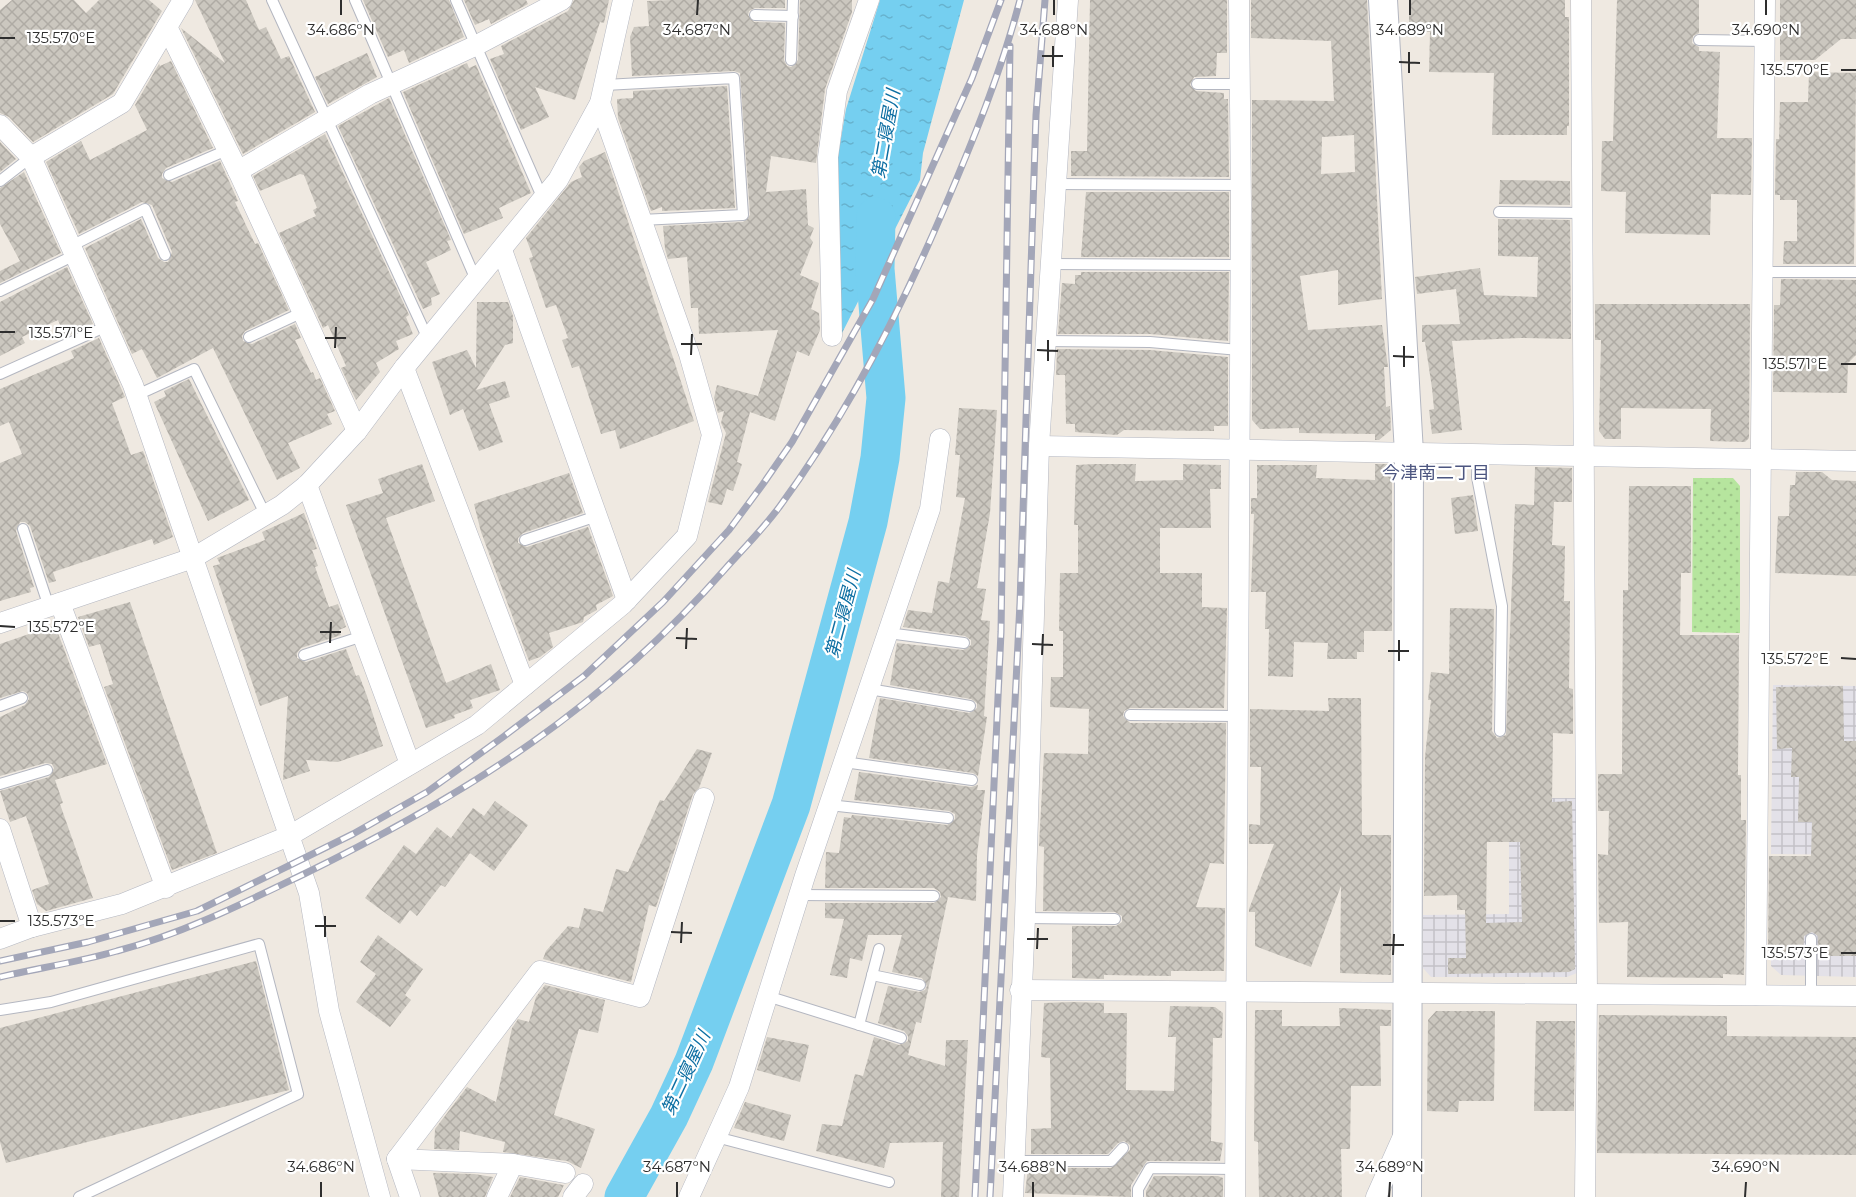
<svg xmlns="http://www.w3.org/2000/svg" width="1856" height="1197" font-family="Montserrat,'Noto Sans JP',sans-serif">
  <style>
    .industrial { fill: url(#industrial-grid) }
    .garden { fill: url(#garden-dots) }
    .water { fill: url(#water-ripples) }
    .lines { fill: none; stroke-linecap: round; stroke-linejoin: round }
    .river { stroke: #75cff0; stroke-width: 39 }
    .building { fill: url(#building-cross-hatch); fill-rule: evenodd }
    .lane-casing { stroke: #b4b7c1; stroke-width: 12 }
    .street-casing { stroke: #b4b7c1; stroke-width: 21 }
    .secondary-casing { stroke: #b4b7c1; stroke-width: 30 }
    .lane { stroke: #fff; stroke-width: 10 }
    .street { stroke: #fff; stroke-width: 20 }
    .secondary { stroke: #fff; stroke-width: 28 }
    .rail-casing { stroke: #a3a6b8; stroke-width: 7 }
    .rail { stroke: #fff; stroke-width: 4.5; stroke-dasharray: 14; stroke-linecap: butt }
    .ticks { fill: none; stroke: #2e2e2e; stroke-width: 2 }
    .labels { text-anchor: middle; dominant-baseline: central; stroke-width: 4.5; stroke-linejoin: round; paint-order: stroke }
    .water-label { font-size: 18px; font-style: italic; fill: #0d6fa3; stroke: #fff }
    .neighbourhood-label { font-size: 18px; fill: #4d5680; stroke: #fff }
    .ticks-label { font-size: 15px; text-anchor: middle; fill: #2e2e2e; stroke: #fff; stroke-width: 4.5; stroke-linejoin: round; paint-order: stroke }
  </style>
  <defs>
    <pattern id="industrial-grid" width="8" height="8" patternUnits="userSpaceOnUse" patternTransform="scale(1.5)"><rect width="8" height="8" fill="#e3e1e8"/><path d="M0 4h8M4 0v8" fill="none" stroke="#c3c1c7"/></pattern>
    <pattern id="garden-dots" width="8" height="8" patternUnits="userSpaceOnUse" patternTransform="scale(1.5)"><rect width="8" height="8" fill="#b6e59e"/><path d="M2 2h.1M6 6h.1" fill="none" stroke="#9dc588" stroke-width="1.8" stroke-linecap="round"/></pattern>
    <pattern id="water-ripples" width="26" height="14" patternUnits="userSpaceOnUse" patternTransform="scale(1.5)"><rect width="26" height="14" fill="#75cff0"/><path d="M2 4q2-2 4 0t4 0M15 11q2-2 4 0t4 0" fill="none" stroke="#66b2ce"/></pattern>
    <pattern id="building-cross-hatch" width="8" height="8" patternUnits="userSpaceOnUse" patternTransform="scale(1.5)"><rect width="8" height="8" fill="#cbc7bf"/><path d="M0 0l8 8M0 8l8-8" fill="none" stroke="#afaba4"/></pattern>
  </defs>
  <rect width="100%" height="100%" fill="#efe9e1"/>
  <g class="industrial">
    <polygon points="1773,685 1856,686 1856,855 1771,854"/>
    <polygon points="1509,798 1576,798 1577,973 1567,977 1431,977 1423,968 1423,915 1509,914"/>
    <polygon points="1772,856 1856,857 1856,977 1781,975 1771,966"/>
  </g>
  <polygon class="garden" points="1693,478 1733,478 1740,486 1740,633 1692,632"/>
  <polygon class="water" points="880,0 964,0 923,153 920,180 839,339 835,173 846,109"/>
  <g class="lines">
    <polyline class="river" points="624,1197 669,1116 694,1062 791,805 868,522 880,458 886,398 875,269 876,217"/>
  </g>
  <g class="building">
    <polygon points="12,0 74,0 86,13 99,0 149,0 162,11 113,94 33,142 9,117 0,113 0,10"/>
    <polygon points="195,0 246,0 259,30 266,27 281,59 289,56 315,112 243,154 181,28 225,63"/>
    <polygon points="363,0 449,0 464,37 409,63 404,50 388,57"/>
    <polygon points="464,0 526,0 528,4 491,24 489,19 475,25"/>
    <polygon points="574,0 609,0 604,23 600,22 575,100 535,87 549,117 521,130 490,59 504,54 501,46 568,11"/>
    <polygon points="672,0 785,0 785,8 755,8 749,11 748,15 754,22 785,23 784,60 787,66 791,67 798,60 800,0 852,0 852,12 825,89 816,163 771,156 766,192 806,189 808,225 814,228 810,238 813,242 800,275 819,283 811,309 819,313 820,330 809,356 797,351 775,421 750,412 737,462 742,464 733,491 727,489 722,505 708,502 726,433 721,423 724,411 718,413 714,398 717,385 758,396 778,330 699,334 698,308 691,308 687,257 668,259 665,249 663,226 743,222 750,215 740,73 734,71 632,76 630,37 634,27 649,26 647,1"/>
    <polygon points="1090,0 1227,0 1227,53 1217,53 1216,76 1194,77 1190,85 1196,91 1224,93 1224,99 1228,99 1229,177 1071,176 1071,151 1087,151"/>
    <path d="M1251,0H1367L1382,299L1338,305V270L1300,276L1308,330L1382,325L1388,367H1384L1386,407L1390,406L1391,430L1379,440H1375V434L1299,433V428L1260,429L1252,420V100L1334,101L1331,41L1251,38ZM1354,135L1355,172L1321,174L1322,137Z"/>
    <polygon points="1409,0 1565,0 1565,17 1569,17 1569,126 1567,126 1567,135 1492,135 1494,73 1429,72 1430,32 1409,32"/>
    <polygon points="1617,0 1699,0 1699,33 1693,36 1692,43 1699,47 1699,51 1720,52 1717,138 1752,138 1751,195 1711,194 1710,235 1625,233 1626,192 1601,191 1602,141 1613,141"/>
    <polygon points="1780,0 1856,0 1856,39 1841,39 1815,60 1780,60"/>
    <polygon points="367,53 377,77 328,104 315,77"/>
    <polygon points="171,61 213,148 166,168 162,174 162,178 172,182 220,161 238,201 235,202 255,244 258,243 289,310 245,331 242,336 243,341 252,344 295,324 301,338 295,340 311,373 313,372 316,380 320,378 335,411 327,414 332,424 288,443 300,468 277,480 213,348 157,378 142,349 132,354 85,248 141,219 158,258 164,262 168,262 172,252 152,205 142,202 79,234 46,162 81,141 90,160 147,130 135,105 159,64 160,66"/>
    <polygon points="467,63 469,68 476,65 531,193 499,208 503,218 464,234 403,92"/>
    <polygon points="1809,72 1856,73 1854,264 1783,264 1784,241 1797,241 1797,200 1780,200 1780,195 1775,195 1776,139 1779,139 1780,102 1808,102"/>
    <polygon points="727,86 735,208 662,211 662,207 651,211 618,118 617,99 633,98 633,91"/>
    <polygon points="389,98 451,240 447,241 451,250 426,262 440,294 431,298 432,305 423,309 338,126"/>
    <polygon points="325,134 409,315 406,317 413,334 396,341 399,349 376,363 380,372 356,400 341,368 346,366 328,325 323,328 279,233 316,216 313,210 317,208 304,175 300,174 260,191 253,176"/>
    <polygon points="0,142 16,159 0,172"/>
    <polygon points="605,152 694,421 620,449 615,430 601,434 579,366 572,368 562,340 568,338 556,305 546,308 529,258 533,257 526,238 571,182 582,177 579,167 584,161"/>
    <polygon points="24,172 61,253 0,283 0,271 20,261 0,224 0,188"/>
    <polygon points="1500,180 1570,181 1570,205 1499,204"/>
    <polygon points="1086,192 1229,192 1229,257 1081,257"/>
    <polygon points="1498,219 1570,220 1571,339 1520,338 1452,341 1462,430 1432,434 1429,410 1434,409 1432,388 1425,342 1422,342 1422,325 1460,324 1456,289 1417,294 1415,277 1480,268 1484,295 1537,297 1538,257 1498,256"/>
    <polygon points="67,267 93,324 65,337 58,320 22,337 25,343 0,356 0,302"/>
    <polygon points="1081,272 1229,272 1228,341 1150,334 1058,334 1062,283 1075,284 1075,275 1081,275"/>
    <polygon points="1781,279 1856,280 1856,355 1848,363 1847,393 1773,392 1774,305 1780,305"/>
    <polygon points="477,302 508,302 513,316 513,343 505,345 476,390 505,381 510,397 489,404 503,442 479,451 463,409 450,415 432,362 467,350 476,368"/>
    <polygon points="1595,304 1750,304 1749,438 1745,442 1710,441 1711,409 1621,408 1621,439 1605,439 1599,431 1601,340 1595,340"/>
    <polygon points="99,338 125,397 112,403 131,455 143,451 173,537 154,545 152,539 53,572 56,581 49,583 30,526 25,522 20,522 16,531 34,587 30,588 31,592 0,601 0,463 22,454 9,422 0,426 0,389 74,358 71,351"/>
    <polygon points="1057,349 1150,350 1228,357 1228,426 1214,426 1214,431 1124,430 1117,435 1075,432 1075,424 1066,424 1065,375 1056,375"/>
    <polygon points="189,379 249,500 208,521 154,402 166,396 164,391"/>
    <polygon points="959,408 997,410 990,513 977,588 986,589 981,620 990,621 984,716 987,717 978,776 973,773 869,758 880,698 969,713 977,708 977,703 971,699 890,685 897,643 963,650 971,645 971,640 965,636 903,627 908,610 932,613 938,581 949,583 965,498 956,497 960,455 955,455"/>
    <polygon points="422,464 435,501 386,518 446,683 491,664 500,690 470,700 473,708 454,715 455,718 426,728 346,505 383,493 378,479"/>
    <polygon points="1095,464 1136,464 1135,481 1183,480 1183,464 1221,465 1221,489 1210,489 1211,528 1160,528 1160,573 1202,573 1202,607 1227,608 1224,708 1130,708 1124,711 1123,716 1130,723 1226,723 1224,864 1210,863 1196,907 1225,908 1224,971 1171,971 1171,976 1104,975 1104,979 1072,978 1072,926 1116,926 1122,922 1122,916 1115,912 1043,911 1044,847 1039,846 1044,753 1088,754 1089,709 1050,707 1051,677 1063,677 1063,631 1059,631 1060,573 1078,573 1078,525 1074,525 1076,465"/>
    <polygon points="1375,464 1392,464 1392,631 1364,631 1364,652 1357,652 1357,659 1327,659 1328,643 1294,642 1293,677 1268,676 1269,629 1265,629 1266,592 1251,592 1254,514 1251,514 1251,498 1257,498 1257,465 1317,465 1316,478 1375,480"/>
    <path d="M1535,467L1572,468V502H1554L1552,545L1565,546L1564,601H1570L1569,688L1573,689V734L1553,733L1552,802L1572,801L1575,969L1569,972L1448,974V958H1466L1465,910H1457V895L1424,896L1425,757L1431,700H1428L1431,672L1449,674L1450,608L1494,609L1492,731L1497,738L1506,735L1515,504L1534,505ZM1487,842H1520L1522,922L1486,923Z"/>
    <polygon points="1796,472 1822,472 1832,480 1856,481 1856,576 1775,573 1778,516 1789,516 1790,485 1795,485"/>
    <polygon points="569,473 583,513 523,533 518,538 518,543 527,547 588,527 613,596 596,605 597,610 584,617 583,622 549,633 553,647 540,657 529,661 481,532 474,504"/>
    <polygon points="1629,486 1691,486 1691,573 1681,573 1680,635 1739,635 1738,775 1741,775 1741,820 1746,820 1744,975 1723,974 1723,978 1627,977 1628,922 1599,923 1598,854 1608,855 1609,811 1598,811 1598,774 1622,774 1623,590 1628,590"/>
    <polygon points="1473,495 1478,531 1455,534 1451,498"/>
    <polygon points="304,513 317,549 312,550 318,566 315,567 329,607 338,604 346,627 339,630 341,635 301,648 297,653 297,658 306,662 346,649 356,676 359,675 367,696 383,746 338,762 306,760 310,771 283,780 288,696 260,706 213,566 220,564 217,558 265,540 262,532"/>
    <polygon points="130,602 217,853 172,870 104,687 113,684 100,644 89,647 78,617"/>
    <polygon points="55,625 107,764 55,780 63,803 60,804 93,898 46,911 37,904 32,890 49,884 26,816 10,822 0,791 49,777 54,768 52,764 45,763 0,776 0,717 25,705 29,699 27,693 23,691 0,698 0,644"/>
    <polygon points="1843,686 1844,741 1856,741 1856,956 1822,956 1822,953 1818,953 1818,936 1812,932 1804,936 1803,953 1768,952 1769,856 1811,856 1812,822 1798,822 1799,777 1791,777 1792,748 1777,749 1776,687"/>
    <polygon points="1328,698 1361,698 1362,835 1391,835 1391,975 1340,973 1341,886 1311,967 1255,946 1255,912 1249,912 1249,909 1274,844 1249,844 1249,824 1260,825 1261,767 1250,767 1250,709 1329,711"/>
    <polygon points="697,749 712,753 699,788 693,794 656,907 649,905 631,982 543,959 546,951 568,926 579,928 584,908 603,912 616,869 628,872 660,800 664,801"/>
    <polygon points="859,772 971,787 978,785 977,790 985,790 977,855 976,901 948,897 921,1023 916,1022 908,1055 945,1066 946,1040 968,1040 959,1197 941,1197 943,1142 890,1143 884,1168 816,1151 822,1124 842,1126 855,1074 863,1076 874,1037 899,1045 908,1041 908,1036 904,1031 878,1023 888,986 919,992 925,990 927,986 922,978 892,972 902,935 868,935 862,961 850,958 847,978 830,975 844,919 825,918 825,903 934,903 941,897 940,892 934,888 825,888 826,852 839,853 844,817 851,818 852,815 947,825 955,819 955,814 949,811 854,800"/>
    <polygon points="495,801 528,825 494,871 470,853 445,887 441,885 417,916 410,910 400,924 365,898 404,845 416,854 437,827 451,838 473,808 484,816"/>
    <polygon points="378,935 423,969 405,995 411,1000 390,1027 356,1002 376,974 360,962"/>
    <polygon points="256,961 289,1090 6,1163 0,1142 0,1028"/>
    <polygon points="545,985 605,1000 598,1033 579,1029 554,1115 595,1129 581,1168 567,1161 503,1152 505,1142 460,1131 459,1150 434,1149 435,1129 467,1087 496,1102 512,1028 518,1019 529,1022 536,997"/>
    <polygon points="1072,1002 1104,1003 1104,1013 1127,1013 1126,1090 1174,1091 1176,1037 1168,1037 1170,1006 1215,1007 1223,1013 1222,1038 1213,1038 1211,1141 1223,1143 1220,1161 1147,1161 1131,1185 1131,1197 1025,1193 1028,1168 1111,1168 1130,1150 1130,1145 1124,1141 1118,1143 1108,1154 1031,1154 1031,1129 1051,1128 1050,1058 1041,1057 1044,1003"/>
    <polygon points="1339,1008 1391,1010 1391,1026 1380,1026 1381,1086 1351,1086 1350,1149 1341,1149 1342,1197 1259,1197 1258,1142 1254,1141 1255,1010 1282,1010 1282,1026 1340,1026"/>
    <polygon points="1436,1011 1495,1011 1494,1101 1459,1101 1458,1112 1427,1111 1428,1020"/>
    <polygon points="1599,1015 1727,1016 1727,1036 1856,1037 1856,1155 1597,1153"/>
    <polygon points="1536,1021 1575,1021 1574,1111 1534,1111"/>
    <polygon points="767,1037 809,1045 800,1082 757,1070"/>
    <polygon points="745,1102 791,1115 784,1141 734,1128"/>
    <polygon points="433,1173 474,1174 493,1177 485,1197 439,1197"/>
    <polygon points="1154,1176 1218,1176 1223,1178 1223,1197 1146,1197 1146,1191"/>
    <polygon points="520,1177 563,1185 564,1185 558,1197 510,1197"/>
  </g>
  <g class="lines">
    <defs>
      <g id="lane">
        <polyline points="272,0 428,339"/>
        <polyline points="355,0 476,280"/>
        <polyline points="456,0 543,199"/>
        <polyline points="755,15 793,16"/>
        <polyline points="1699,40 1765,41"/>
        <polyline points="791,60 793,0"/>
        <polyline points="1197,84 1240,84"/>
        <polyline points="605,85 734,78 743,215 641,220"/>
        <polyline points="169,175 227,150"/>
        <polyline points="0,181 31,157"/>
        <polyline points="1055,184 1241,185"/>
        <polyline points="1499,212 1582,213"/>
        <polyline points="71,246 145,209 165,255"/>
        <polyline points="1050,264 1240,265"/>
        <polyline points="1763,272 1856,272"/>
        <polyline points="0,291 75,255"/>
        <polyline points="249,337 303,312"/>
        <polyline points="1045,341 1150,342 1239,350"/>
        <polyline points="0,374 107,326"/>
        <polyline points="137,395 194,369 265,514"/>
        <polyline points="1478,454 1477,477 1502,606 1500,731"/>
        <polyline points="23,529 49,607"/>
        <polyline points="525,540 597,516"/>
        <polyline points="888,633 964,643"/>
        <polyline points="304,655 363,636"/>
        <polyline points="869,689 970,706"/>
        <polyline points="0,706 22,698"/>
        <polyline points="1130,715 1236,716"/>
        <polyline points="844,762 972,780"/>
        <polyline points="0,784 47,770"/>
        <polyline points="829,805 948,818"/>
        <polyline points="799,895 934,896"/>
        <polyline points="1025,918 1115,919"/>
        <polyline points="872,975 920,985"/>
        <polyline points="1811,995 1811,939"/>
        <polyline points="767,996 901,1038"/>
        <polyline points="0,1010 51,1002 259,944 298,1094 79,1197"/>
        <polyline points="859,1025 879,949"/>
        <polyline points="716,1137 889,1182"/>
        <polyline points="1014,1161 1111,1161 1123,1148"/>
        <polyline points="1138,1197 1138,1189 1150,1168 1235,1169"/>
      </g>
      <g id="street">
        <polyline points="1581,0 1587,995 1585,1197"/>
        <polyline points="167,27 238,171 357,431"/>
        <polyline points="0,125 31,157 133,385 309,893 329,1011 380,1197"/>
        <polyline points="31,157 122,103 183,0"/>
        <polyline points="238,171 370,94 477,45 562,0"/>
        <polyline points="502,250 627,600"/>
        <polyline points="832,336 828,157 837,91 869,0"/>
        <polyline points="404,368 525,685"/>
        <polyline points="1039,446 1856,461"/>
        <polyline points="307,485 410,764"/>
        <polyline points="60,603 166,888"/>
        <polyline points="0,623 193,558 282,505 307,485 357,431 404,368 558,180 600,103 623,0"/>
        <polyline points="0,829 32,927"/>
        <polyline points="0,939 32,927 122,904 289,836 477,725 623,604 687,536 712,435 689,354 600,103"/>
        <polyline points="1020,990 1856,996"/>
        <polyline points="1756,995 1765,0"/>
        <polyline points="397,1159 410,1197"/>
        <polyline points="565,1173 513,1164 397,1159 540,971 640,997 704,798"/>
        <polyline points="497,1197 513,1164"/>
        <polyline points="573,1197 583,1184"/>
        <polyline points="689,1197 739,1087 805,876 930,509 940,439"/>
        <polyline points="1013,1197 1025,918 1039,446 1068,0"/>
        <polyline points="1235,1197 1241,205 1239,0"/>
        <polyline points="1376,1197 1404,1134"/>
      </g>
      <polyline id="secondary" points="1383,0 1409,453 1407,1197"/>
    </defs>
    <use href="#lane" class="lane-casing"/>
    <use href="#street" class="street-casing"/>
    <use href="#secondary" class="secondary-casing"/>
    <use href="#lane" class="lane"/>
    <use href="#street" class="street"/>
    <use href="#secondary" class="secondary"/>
    <defs>
      <g id="rail">
        <polyline points="0,961 88,942 197,911 353,834 427,792 503,737 584,676 663,602 729,530 763,484 792,442 873,299 972,78 1001,0"/>
        <path d="M0,977C39,968 79,962 117,951C182,934 244,903 304,874C470,793 603,708 726,568C744,548 764,528 780,506C846,416 899,314 943,211C972,143 1001,73 1020,0"/>
        <polyline points="975,1197 1001,632 1010,46"/>
        <polyline points="990,1197 1020,603 1036,115 1045,0"/>
      </g>
    </defs>
    <use href="#rail" class="rail-casing"/>
    <use href="#rail" class="rail"/>
  </g>
  <path class="ticks" d="M341,15V0M697,15L698,0M1054,15V0M1410,15V0M1766,15V0M0,38H15M1042,56H1063M1399,62L1420,63M1053,67V46M1841,70H1856M1409,73V52M0,332H15M325,338H346M681,344H702M335,348L336,327M1037,350L1058,351M691,355L692,334M1393,356L1414,357M1048,361V340M1841,364H1856M1404,367V346M0,626L15,627M320,632H341M676,638L697,639M330,643L331,622M1032,644L1053,645M686,649L687,628M1388,651H1409M1042,655L1043,634M1841,658L1856,659M1399,661V640M0,921H15M315,926H336M671,932L692,933M325,937V916M1027,939H1048M681,943L682,922M1383,945H1404M1037,949L1038,928M1841,953H1856M1393,955L1394,934M321,1197V1182M677,1197V1182M1033,1197V1182M1389,1197L1390,1182M1745,1197L1746,1182"/>
  <g class="labels">
    <g class="water-label">
      <text transform="translate(886 134) rotate(-80)">第二寝屋川</text>
      <text transform="translate(843 614) rotate(-75)">第二寝屋川</text>
      <text transform="translate(686 1073) rotate(-65)">第二寝屋川</text>
    </g>
    <g class="neighbourhood-label">
      <text x="1436" y="473">今津南二丁目</text>
    </g>
  </g>
  <g class="ticks-label">
    <text x="341" y="35">34.686°N</text>
    <text x="697" y="35">34.687°N</text>
    <text x="1054" y="35">34.688°N</text>
    <text x="1410" y="35">34.689°N</text>
    <text x="1766" y="35">34.690°N</text>
    <text x="61" y="43">135.570°E</text>
    <text x="1795" y="75">135.570°E</text>
    <text x="61" y="338">135.571°E</text>
    <text x="1795" y="369">135.571°E</text>
    <text x="61" y="632">135.572°E</text>
    <text x="1795" y="664">135.572°E</text>
    <text x="61" y="926">135.573°E</text>
    <text x="1795" y="958">135.573°E</text>
    <text x="321" y="1172">34.686°N</text>
    <text x="677" y="1172">34.687°N</text>
    <text x="1033" y="1172">34.688°N</text>
    <text x="1390" y="1172">34.689°N</text>
    <text x="1746" y="1172">34.690°N</text>
  </g>
</svg>
